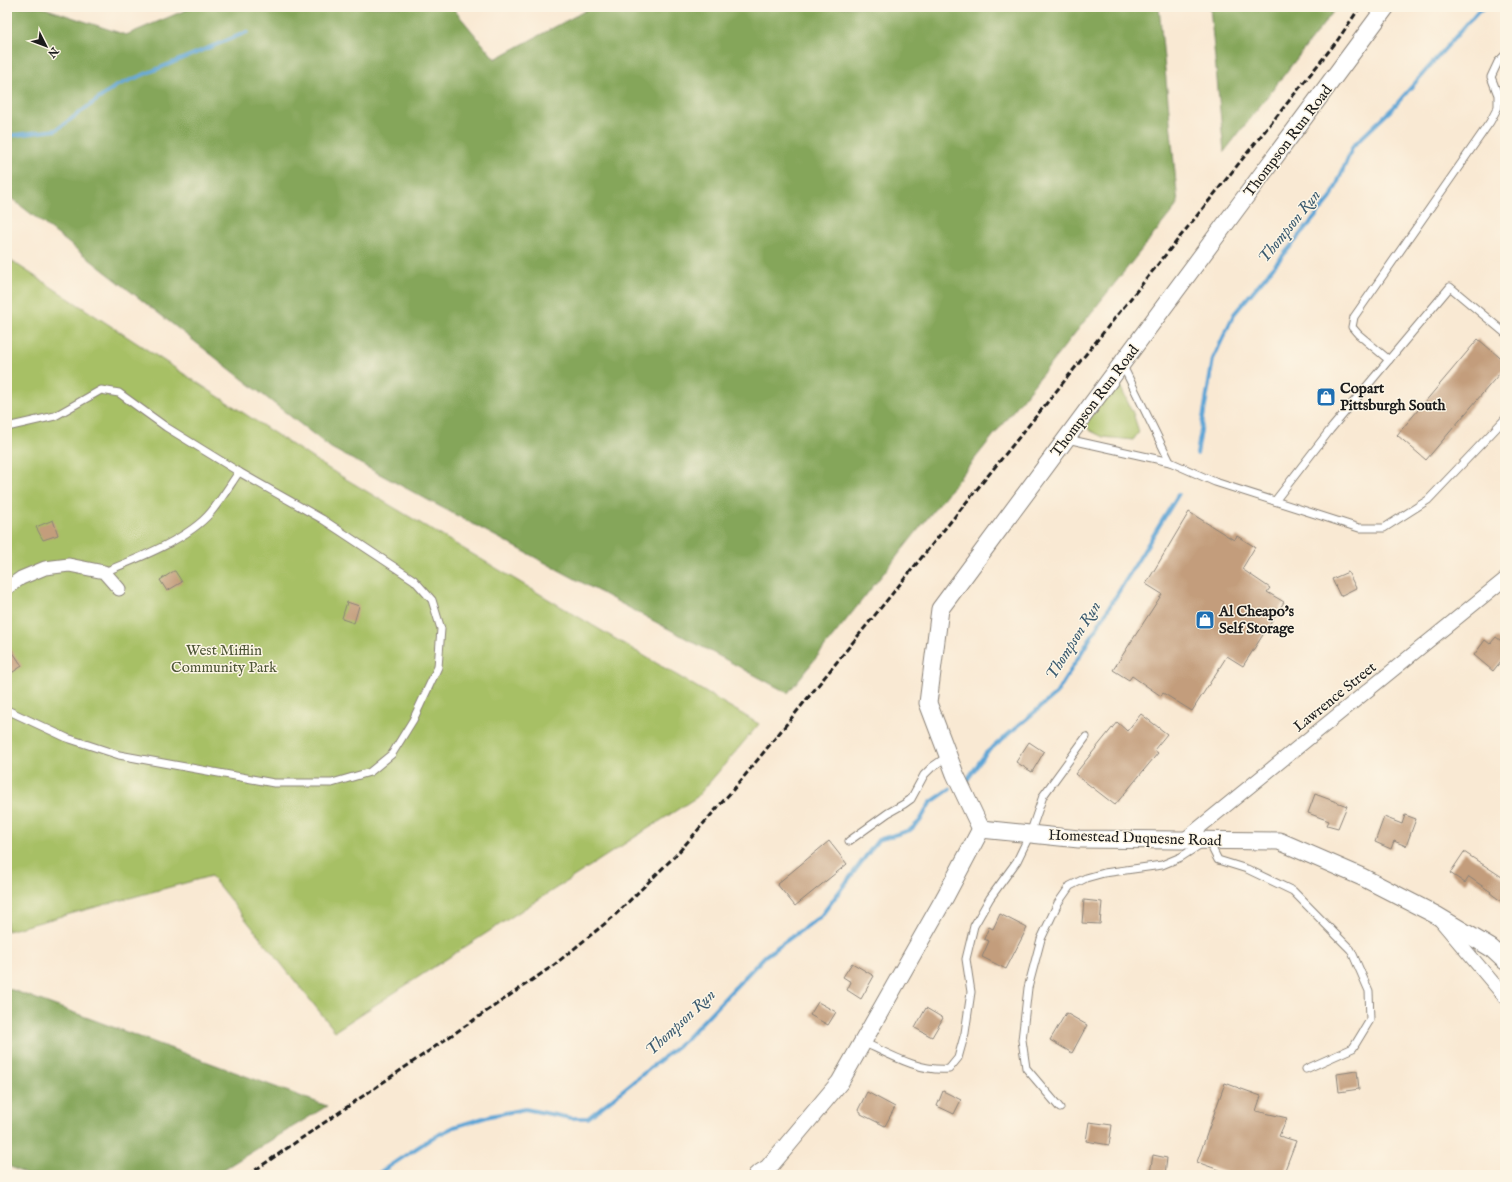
<svg xmlns="http://www.w3.org/2000/svg" width="1512" height="1182" font-family="'IM FELL English',serif">
  <style>
    .green { fill: #a7c065; stroke: #626e40 }
    .forest { fill: #85a65a; stroke: #50613b }
    .lines { fill: none; stroke-linecap: round; stroke-linejoin: round }
    .stream { stroke: #5fa5d5; stroke-width: 4 }
    .building { fill: #c39d7b }
    .service-casing { stroke: #8a8278; stroke-width: 9 }
    .minor-casing { stroke: #8a8278; stroke-width: 15 }
    .tertiary-casing { stroke: #8a8278; stroke-width: 19 }
    .service { stroke: #fff; stroke-width: 7 }
    .minor { stroke: #fff; stroke-width: 13 }
    .tertiary { stroke: #fff; stroke-width: 17 }
    .rail { stroke: #1c1c1c; stroke-width: 3; stroke-dasharray: 6 3; stroke-linecap: butt }
    .labels { text-anchor: middle; dominant-baseline: central; stroke-width: 3; stroke-linejoin: round; paint-order: stroke }
    .street-label { font-size: 15px; fill: #1c1c1c; stroke: #fcf5e5 }
    .poi-label { font-size: 15px; font-weight: bold; fill: #1c1c1c; stroke: #fcf5e5; text-anchor: start }
    .park-label { font-size: 15px; fill: #4d5536; stroke: #fcf5e5 }
    .water-label { font-size: 16px; font-style: italic; fill: #3a5a6f; stroke: #fcf5e5 }
  </style>
  <rect width="100%" height="100%" fill="#fcf5e5"/>
  <filter id="ink" filterUnits="userSpaceOnUse"><feTurbulence type="fractalNoise" baseFrequency=".025" numOctaves="2"/><feDisplacementMap in="SourceGraphic" scale="8" xChannelSelector="R" yChannelSelector="G"/><feConvolveMatrix kernelMatrix="1 2 1 2 8 2 1 2 1" color-interpolation-filters="sRGB"/></filter>
  <filter id="wash" filterUnits="userSpaceOnUse"><feTurbulence type="fractalNoise" baseFrequency=".012" numOctaves="4" result="noise"/><feDisplacementMap in="SourceGraphic" scale="16" xChannelSelector="R" yChannelSelector="G"/><feGaussianBlur stdDeviation="0.9" result="paint"/><feColorMatrix in="noise" values="0 0 0 0 0 0 0 0 0 0 0 0 0 0 0 0 0 1.4 0 .05"/><feComposite in="paint" operator="in"/></filter>
  <g filter="url(#wash)">
    <rect width="100%" height="100%" fill="#f9e9d3"/>
    <g class="green">
      <polygon points="7,258 329,469 759,724 697,797 335,1031 211,876 7,931"/>
      <polygon points="1111,385 1120,386 1133,413 1139,432 1133,440 1103,437 1089,430 1087,422"/>
    </g>
    <g class="forest">
      <polygon points="7,7 41,7 126,35 193,7 452,7 495,59 592,7 1159,7 1178,204 788,693 331,448 7,195"/>
      <polygon points="1210,7 1337,7 1224,152"/>
      <polygon points="7,988 327,1106 214,1175 27,1175 7,1165"/>
    </g>
    <g class="lines">
      <g class="stream">
        <polyline points="7,136 56,130 116,86 247,32"/>
        <polyline points="1197,454 1213,359 1234,314 1331,198 1353,146 1393,108 1478,11 1485,7"/>
        <polyline points="967,780 986,753 1056,694 1178,495"/>
        <polyline points="376,1175 432,1138 454,1127 490,1116 525,1109 570,1118 588,1118 684,1041 765,956 821,916 878,840 910,830 920,821 930,803 950,789"/>
      </g>
    </g>
    <g id="blocks">
      <g class="building">
        <polygon points="1478,339 1505,362 1505,367 1426,460 1397,435"/>
        <polygon points="1189,512 1234,540 1237,536 1255,547 1242,569 1270,588 1267,592 1284,602 1243,666 1227,656 1192,711 1163,693 1161,696 1132,676 1129,680 1113,670 1162,594 1146,584"/>
        <polygon points="53,520 58,535 43,540 36,527"/>
        <polygon points="174,571 175,571 182,582 167,591 160,580"/>
        <polygon points="1348,572 1356,588 1340,596 1332,579"/>
        <polygon points="347,602 359,606 354,623 342,619 342,618"/>
        <polygon points="1496,637 1505,644 1505,656 1493,671 1474,655 1485,640 1490,644"/>
        <polygon points="7,643 22,666 7,676"/>
        <polygon points="1141,714 1167,734 1154,750 1158,753 1115,805 1075,774 1117,722 1127,731"/>
        <polygon points="1029,742 1044,752 1032,772 1016,762"/>
        <polygon points="1315,794 1347,806 1338,828 1327,825 1329,821 1308,813"/>
        <polygon points="1405,815 1416,819 1406,846 1394,841 1391,849 1375,842 1384,817 1402,824"/>
        <polygon points="829,841 847,864 795,906 777,884"/>
        <polygon points="1464,852 1505,879 1505,904 1490,893 1491,892 1469,877 1465,883 1450,873"/>
        <polygon points="1084,900 1102,902 1100,924 1082,923"/>
        <polygon points="1000,914 1027,928 1006,969 982,957 989,941 984,939 989,927 993,929"/>
        <polygon points="852,963 874,976 861,999 847,990 851,982 843,977"/>
        <polygon points="818,1002 836,1012 828,1025 810,1015"/>
        <polygon points="926,1008 943,1018 932,1037 915,1028"/>
        <polygon points="1066,1013 1087,1025 1072,1053 1050,1040"/>
        <polygon points="1357,1071 1359,1089 1339,1092 1337,1074"/>
        <polygon points="1225,1083 1261,1096 1256,1111 1287,1118 1279,1136 1296,1141 1283,1175 1233,1175 1197,1162"/>
        <polygon points="943,1091 961,1100 954,1114 937,1106"/>
        <polygon points="867,1092 895,1107 885,1126 861,1114 861,1112 858,1110"/>
        <polygon points="1089,1122 1112,1125 1109,1145 1086,1141"/>
        <polygon points="1153,1155 1167,1158 1165,1175 1150,1173"/>
      </g>
    </g>
  </g>
  <g filter="url(#ink)">
    <use href="#blocks" fill-opacity="0" stroke="#8a8278" stroke-width="1"/>
    <g class="lines">
      <defs>
        <g id="service">
          <polyline points="1389,360 1358,334 1352,327 1354,317 1490,122 1498,107 1498,95 1491,77 1498,62 1505,55"/>
          <polyline points="7,427 55,416 101,390 119,393 166,427 239,472 322,519 414,580 432,600 441,629 438,667 413,720 392,754 370,772 332,783 274,783 119,755 67,738 7,710"/>
          <polyline points="1067,439 1170,462 1122,364"/>
          <polyline points="1170,462 1215,482 1359,528 1384,528 1428,500 1505,419"/>
          <polyline points="1275,501 1330,430 1450,287 1505,333"/>
          <path d="M104,572C136,559 189,539 211,512C221,500 230,485 239,472"/>
          <polyline points="849,841 888,813 904,804 911,799 924,775 932,767 948,756"/>
          <polyline points="1209,842 1218,860 1247,869 1293,891 1351,950 1369,991 1370,1020 1353,1048 1306,1069"/>
          <path d="M863,1042C889,1054 919,1072 949,1069L958,1058L965,1033L971,992L966,959L974,926L990,898L1017,861L1030,834L1043,796L1086,737"/>
          <polyline points="1060,1108 1026,1068 1022,1040 1028,988 1041,939 1058,903 1070,886 1086,878 1104,873 1162,865 1181,857 1201,844"/>
        </g>
        <g id="minor">
          <polyline points="7,588 21,578 45,568 69,565 104,572 119,589"/>
          <polyline points="1185,839 1505,579"/>
          <polyline points="1441,921 1505,997"/>
        </g>
        <g id="tertiary">
          <polyline points="981,829 955,774 928,703 940,609 1386,7"/>
          <polyline points="981,829 1079,839 1279,841 1362,877 1436,915 1491,948 1505,961"/>
          <polyline points="757,1175 768,1168 840,1082 945,897 981,829"/>
        </g>
      </defs>
      <use href="#service" class="service-casing"/>
      <use href="#minor" class="minor-casing"/>
      <use href="#tertiary" class="tertiary-casing"/>
      <use href="#service" class="service"/>
      <use href="#minor" class="minor"/>
      <use href="#tertiary" class="tertiary"/>
      <polyline class="rail" points="248,1175 554,965 613,917 677,854 738,784 1046,404 1337,41 1360,7"/>
    </g>
  </g>
  <defs>
    <symbol id="shop-square" viewBox="-11 -11 22 22"><rect x="-9" y="-9" width="18" height="18" rx="4" fill="#1f6fb2" stroke="#fcf5e5"/><path d="M-5-2.5h2.3a2.7 3.5 0 0 1 5.4 0H5L5.5 6h-11ZM-1.5-2.5h3a1.5 2.3 0 0 0-3 0Z" fill="#fff"/></symbol>
  </defs>
  <g fill-rule="evenodd">
    <use href="#shop-square" x="1315" y="386" width="22" height="22"/>
    <use href="#shop-square" x="1194" y="609" width="22" height="22"/>
  </g>
  <g class="labels">
    <g class="street-label">
      <text transform="translate(1288 141) rotate(-53)">Thompson Run Road</text>
      <text transform="translate(1095 401) rotate(-53)">Thompson Run Road</text>
      <text transform="translate(1335 697) rotate(-39)">Lawrence Street</text>
      <text transform="translate(1135 838) rotate(2)">Homestead Duquesne Road</text>
    </g>
    <g class="poi-label">
      <text x="1340" y="388">Copart<tspan x="1340" dy="17">Pittsburgh South</tspan></text>
      <text x="1219" y="611">Al Cheapo's<tspan x="1219" dy="17">Self Storage</tspan></text>
    </g>
    <g class="park-label">
      <text x="224" y="650">West Mifflin<tspan x="224" dy="17">Community Park</tspan></text>
    </g>
    <g class="water-label">
      <text transform="translate(1290 227) rotate(-51)">Thompson Run</text>
      <text transform="translate(1074 641) rotate(-58)">Thompson Run</text>
      <text transform="translate(681 1023) rotate(-43)">Thompson Run</text>
    </g>
  </g>
  <rect width="1512" height="1182" fill="none" stroke="#fcf5e5" stroke-width="24"/>
  <g transform="translate(46 46) rotate(132)" stroke="#fcf5e5" stroke-width="3" paint-order="stroke">
  <path d="M0-3L7 15L0 10L-7 15Z" fill="#1c1c1c"/>
  <text y="-6" font-size="11" font-weight="bold" text-anchor="middle" fill="#1c1c1c">N</text>
  </g>
</svg>
